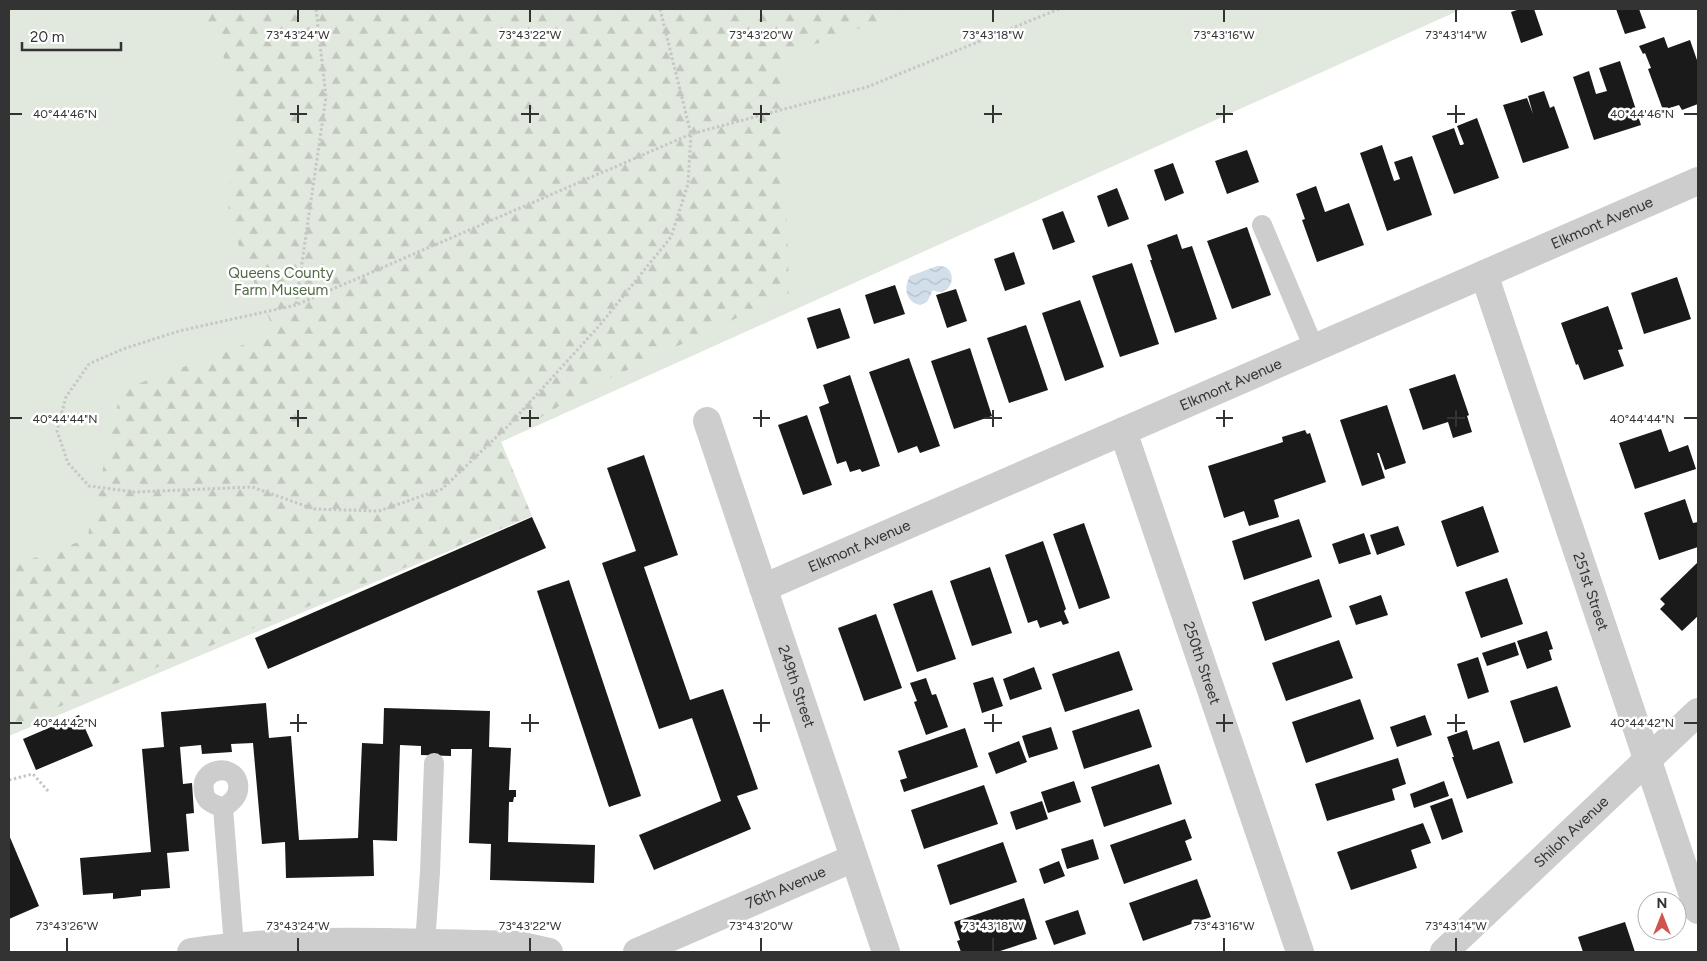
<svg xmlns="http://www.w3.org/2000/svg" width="1707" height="961" font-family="Figtree,sans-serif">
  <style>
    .green { fill: #e1e8dd }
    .forest { fill: url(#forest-firs) }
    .water { fill: url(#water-waves) }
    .building { fill: #1a1a1a }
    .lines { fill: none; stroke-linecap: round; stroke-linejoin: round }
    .path { stroke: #c7c7c7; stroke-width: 3; stroke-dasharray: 2.5 2.5; stroke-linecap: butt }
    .service { stroke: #cdcdcd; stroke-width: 20 }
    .minor { stroke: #cdcdcd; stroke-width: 28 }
    .ticks { fill: none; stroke: #333; stroke-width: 2 }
    .labels { text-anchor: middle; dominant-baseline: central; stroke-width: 5; stroke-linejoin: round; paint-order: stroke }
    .street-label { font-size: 15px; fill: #333; stroke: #fff }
    .park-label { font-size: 15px; fill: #526a45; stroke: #fff }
    .ticks-label { font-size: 12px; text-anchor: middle; fill: #333; stroke: #fff; stroke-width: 5; stroke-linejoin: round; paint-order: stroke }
  </style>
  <defs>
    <pattern id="forest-firs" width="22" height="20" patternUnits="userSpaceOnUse" patternTransform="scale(1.25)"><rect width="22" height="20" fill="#e1e8dd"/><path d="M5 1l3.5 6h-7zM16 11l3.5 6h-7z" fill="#c2c7be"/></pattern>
    <pattern id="water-waves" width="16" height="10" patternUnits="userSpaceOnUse" patternTransform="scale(1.25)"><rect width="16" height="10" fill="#d2deea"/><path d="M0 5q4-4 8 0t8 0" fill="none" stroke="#b5bfc9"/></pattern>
  </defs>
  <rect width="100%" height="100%" fill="#fff"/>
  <polygon class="green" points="9,9 1462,9 501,442 532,516 9,736"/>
  <polygon class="forest" points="200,9 913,9 782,56 789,293 585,390 501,442 532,516 9,727 9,574 23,562 87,539 121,390 275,333 228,219 235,80"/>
  <path class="water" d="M937,266C940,266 943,266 945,267C956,272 953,290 941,292C938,292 935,291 933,290L927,302L920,305C906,302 903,288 910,276Z"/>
  <g class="building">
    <polygon points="1520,9 1534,9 1543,35 1521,43 1511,12"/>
    <polygon points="1616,9 1639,9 1646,28 1625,34"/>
    <polygon points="1664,37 1668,48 1690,40 1698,63 1698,104 1682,110 1679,105 1663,110 1648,69 1651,68 1645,53 1643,54 1639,46"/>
    <polygon points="1620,61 1641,125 1594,140 1573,77 1589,71 1596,94 1607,91 1599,68"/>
    <polygon points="1544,91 1550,108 1554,106 1569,148 1523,163 1503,105 1527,98 1533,114 1528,96"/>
    <polygon points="1477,118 1499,178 1454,194 1432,136 1454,128 1460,145 1462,145 1464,144 1457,126"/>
    <polygon points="1382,145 1394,181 1400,179 1394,162 1412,156 1432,215 1387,231 1360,153"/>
    <polygon points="1247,150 1259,182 1227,194 1215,161"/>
    <polygon points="1173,163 1184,193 1165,201 1154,170"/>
    <polygon points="1316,186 1325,212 1349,203 1364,245 1317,262 1302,220 1305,219 1296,194"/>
    <polygon points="1117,188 1129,219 1108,227 1097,196"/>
    <polygon points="1063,211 1075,242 1053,250 1042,219"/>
    <polygon points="1247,227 1271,295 1232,309 1207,241"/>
    <polygon points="1177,234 1182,249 1192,246 1217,319 1175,333 1150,260 1152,260 1147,245"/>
    <polygon points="1014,252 1025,284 1005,291 994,259"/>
    <polygon points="1132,263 1159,344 1120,357 1092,276"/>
    <polygon points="1677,277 1691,319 1644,334 1631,293"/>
    <polygon points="895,285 905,314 874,324 865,295"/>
    <polygon points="956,289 967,321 947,328 936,295"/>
    <polygon points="1080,300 1104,367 1065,381 1042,313"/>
    <polygon points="1608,306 1623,349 1618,350 1624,366 1584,380 1578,364 1576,365 1561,323"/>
    <polygon points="840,308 850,338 817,349 807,318"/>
    <polygon points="1026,325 1048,390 1009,403 987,338"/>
    <polygon points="970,348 992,416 954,429 931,361"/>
    <polygon points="909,358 940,446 920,453 917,446 898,453 869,372"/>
    <polygon points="1455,374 1469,415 1467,416 1472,432 1453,438 1448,422 1423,430 1409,389"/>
    <polygon points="850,375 880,466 862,472 860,469 850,472 846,461 837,464 819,407 829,403 823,385"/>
    <polygon points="1387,405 1406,463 1385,470 1379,453 1377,453 1385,478 1362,486 1340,420"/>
    <polygon points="807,415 832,485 803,495 778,425"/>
    <polygon points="1661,429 1669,452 1688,445 1696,469 1635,489 1619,443"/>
    <polygon points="1305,430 1307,434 1310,433 1326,482 1274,500 1279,517 1249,526 1244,511 1224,518 1208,466 1283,442 1282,437"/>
    <polygon points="644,455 678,555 644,567 690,700 723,689 758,789 737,796 751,829 654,870 639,835 721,801 692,718 659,729 602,563 636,551 607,468"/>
    <polygon points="1685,499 1693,523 1698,522 1698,547 1659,560 1644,513"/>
    <polygon points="1483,506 1499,552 1457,567 1441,521"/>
    <polygon points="532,517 546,548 268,669 255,638"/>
    <polygon points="1299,519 1312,557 1244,580 1232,541"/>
    <polygon points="1084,523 1110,598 1079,609 1053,534"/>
    <polygon points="1398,526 1405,545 1377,555 1370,535"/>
    <polygon points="1364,533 1371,554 1339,564 1332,544"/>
    <polygon points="1043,541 1066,609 1064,611 1069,623 1063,625 1061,621 1040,628 1037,620 1028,623 1005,555"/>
    <polygon points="1697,563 1698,565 1698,616 1682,631 1660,609 1665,604 1660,599"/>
    <polygon points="990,567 1012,633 972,646 950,581"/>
    <polygon points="1507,578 1523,624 1481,638 1465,592"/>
    <polygon points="1319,579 1332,617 1265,641 1252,602"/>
    <polygon points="569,580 641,796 609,807 537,591"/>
    <polygon points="932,590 956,659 917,672 893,604"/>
    <polygon points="1381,595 1388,615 1356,625 1349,606"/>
    <polygon points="876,614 902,688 864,701 838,628"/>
    <polygon points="1547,631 1553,649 1549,650 1552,660 1527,669 1517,641"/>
    <polygon points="1339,640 1353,678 1286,701 1272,663"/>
    <polygon points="1515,642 1519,655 1487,666 1482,653"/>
    <polygon points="1119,651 1133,690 1065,712 1052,674"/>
    <polygon points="1478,657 1489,692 1468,699 1457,664"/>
    <polygon points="1034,667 1042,689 1010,700 1003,679"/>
    <polygon points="993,677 1003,706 982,713 973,683"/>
    <polygon points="926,678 932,695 936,694 948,727 926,735 914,702 917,701 910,683"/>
    <polygon points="1557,686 1571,727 1524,743 1510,701"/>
    <polygon points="1360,699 1374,739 1306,763 1292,722"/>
    <polygon points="266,703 269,738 291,736 299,840 358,838 362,743 383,744 384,708 490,711 489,747 511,748 509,790 516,790 516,797 514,797 513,802 509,802 508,842 595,845 594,883 490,880 491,844 469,843 472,749 451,749 451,756 421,755 421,746 400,745 397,841 373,840 374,876 286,878 285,842 262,844 253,743 231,744 232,752 202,754 201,745 180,747 183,784 192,783 194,813 186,814 189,851 167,853 170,888 141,890 141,896 113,899 113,893 83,895 80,858 151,852 142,749 164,747 161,712"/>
    <polygon points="1139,709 1152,747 1084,769 1072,731"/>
    <polygon points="79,715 93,746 36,770 23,739"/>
    <polygon points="1425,715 1432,735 1397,747 1390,727"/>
    <polygon points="1051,727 1058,749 1029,758 1022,736"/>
    <polygon points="965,728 978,767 904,792 900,780 907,778 898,751"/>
    <polygon points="1467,730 1473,750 1499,741 1513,783 1467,799 1452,757 1454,757 1447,737"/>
    <polygon points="1019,741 1027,762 996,774 988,753"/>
    <polygon points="1398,758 1406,784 1392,789 1395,800 1327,821 1315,784"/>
    <polygon points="1159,764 1172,804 1104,827 1091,787"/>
    <polygon points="1074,781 1081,802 1048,813 1041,792"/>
    <polygon points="1444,781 1449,796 1414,808 1410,794"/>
    <polygon points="984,785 998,824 924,849 911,810"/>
    <polygon points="1452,798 1463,832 1442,840 1430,806"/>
    <polygon points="1042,801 1048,819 1016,830 1010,812"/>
    <polygon points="1185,819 1192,838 1185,841 1192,860 1124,884 1110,845"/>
    <polygon points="1423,823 1431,843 1411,850 1417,868 1351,890 1337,852"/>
    <polygon points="9,835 39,906 9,919"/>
    <polygon points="1093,839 1099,859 1067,869 1061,849"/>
    <polygon points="1003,842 1017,882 950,905 937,865"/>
    <polygon points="1059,861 1065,876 1044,884 1039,869"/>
    <polygon points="1197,879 1211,917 1143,941 1129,903"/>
    <polygon points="1024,898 1037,939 997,952 961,952 957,941 960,940 954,922"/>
    <polygon points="1078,910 1086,934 1054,945 1045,921"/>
    <polygon points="1625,922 1635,952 1583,952 1578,937"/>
  </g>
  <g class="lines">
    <g class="path">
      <polyline points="660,9 691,134 688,184 671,237 599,326 510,424 442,489 379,511 314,509 252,487 135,492 89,486 68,463 57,431 66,397 89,364 123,349 179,331 296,305 691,134 867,87 1059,9"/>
      <polyline points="296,304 326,97 316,9"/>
      <polyline points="9,780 33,774 49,792"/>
    </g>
    <g class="service">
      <polyline points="1262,225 1314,348"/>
      <path d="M223,808C232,802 240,796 238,783C233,762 199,769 204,791C204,794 206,799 209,801C212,804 219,806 223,808L234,946"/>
      <polyline points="425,944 430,872 434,763"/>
    </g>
    <g class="minor">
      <path id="s1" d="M1484,274L1698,910"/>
      <path id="s2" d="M707,421L886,952"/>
      <path id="s3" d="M1123,431L1300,952"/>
      <path id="s4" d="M763,588L1698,181"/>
      <path d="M191,952C299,936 409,943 518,945L549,952"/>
      <path id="s5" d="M637,952L854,858"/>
      <path id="s6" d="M1444,952L1698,712"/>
    </g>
  </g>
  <path class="ticks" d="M298,10V22M530,10V22M761,10V22M993,10V22M1224,10V22M1456,10V22M298,105V123M530,105V123M761,105V123M993,105V123M1224,105V123M1456,105V123M10,114H22M290,114H307M521,114H539M753,114H770M984,114H1002M1216,114H1233M1447,114H1465M1684,114H1697M298,410V427M530,410V427M761,410V427M993,410V427M1224,410V427M1456,410V427M10,418H22M290,418H307M521,418H539M753,418H770M984,418H1002M1216,418H1233M1447,418H1465M1684,418H1697M298,714V732M530,714V732M761,714V732M993,714V732M1224,714V732M1456,714V732M10,723H22M290,723H307M521,723H539M753,723H770M984,723H1002M1216,723H1233M1447,723H1465M1684,723H1697M67,938V951M298,938V951M530,938V951M761,938V951M993,938V951M1224,938V951M1456,938V951"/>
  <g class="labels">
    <g class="street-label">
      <text stroke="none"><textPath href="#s4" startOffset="915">Elkmont Avenue</textPath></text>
      <text stroke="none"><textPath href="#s4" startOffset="510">Elkmont Avenue</textPath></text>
      <text stroke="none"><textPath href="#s4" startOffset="105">Elkmont Avenue</textPath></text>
      <text stroke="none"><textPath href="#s1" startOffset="335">251st Street</textPath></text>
      <text stroke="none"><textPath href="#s3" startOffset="245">250th Street</textPath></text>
      <text stroke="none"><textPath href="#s2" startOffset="280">249th Street</textPath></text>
      <text stroke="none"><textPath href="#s6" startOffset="175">Shiloh Avenue</textPath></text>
      <text stroke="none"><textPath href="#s5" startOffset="162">76th Avenue</textPath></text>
    </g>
    <g class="park-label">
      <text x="281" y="273">Queens County<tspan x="281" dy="17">Farm Museum</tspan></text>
    </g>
  </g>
  <g class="ticks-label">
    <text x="298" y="39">73°43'24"W</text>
    <text x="530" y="39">73°43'22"W</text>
    <text x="761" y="39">73°43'20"W</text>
    <text x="993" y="39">73°43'18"W</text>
    <text x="1224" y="39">73°43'16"W</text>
    <text x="1456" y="39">73°43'14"W</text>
    <text x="65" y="118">40°44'46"N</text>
    <text x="1642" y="118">40°44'46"N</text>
    <text x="65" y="423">40°44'44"N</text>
    <text x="1642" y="423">40°44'44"N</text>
    <text x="65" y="727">40°44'42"N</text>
    <text x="1642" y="727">40°44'42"N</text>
    <text x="67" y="930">73°43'26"W</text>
    <text x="298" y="930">73°43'24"W</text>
    <text x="530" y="930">73°43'22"W</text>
    <text x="761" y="930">73°43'20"W</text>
    <text x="993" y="930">73°43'18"W</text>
    <text x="1224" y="930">73°43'16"W</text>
    <text x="1456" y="930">73°43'14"W</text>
  </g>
  <rect width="1707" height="961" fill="none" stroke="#333333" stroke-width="20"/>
  <g transform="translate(1662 916)"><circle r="24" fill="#ffffff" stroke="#adadad"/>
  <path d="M0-4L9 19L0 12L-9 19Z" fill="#d0544e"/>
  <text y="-8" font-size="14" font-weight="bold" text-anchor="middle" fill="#333333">N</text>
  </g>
  <path d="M22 42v8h99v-8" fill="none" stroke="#333333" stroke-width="2.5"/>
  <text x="30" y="42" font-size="15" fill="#333333" stroke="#ffffff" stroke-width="4" paint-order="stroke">20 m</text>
</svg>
